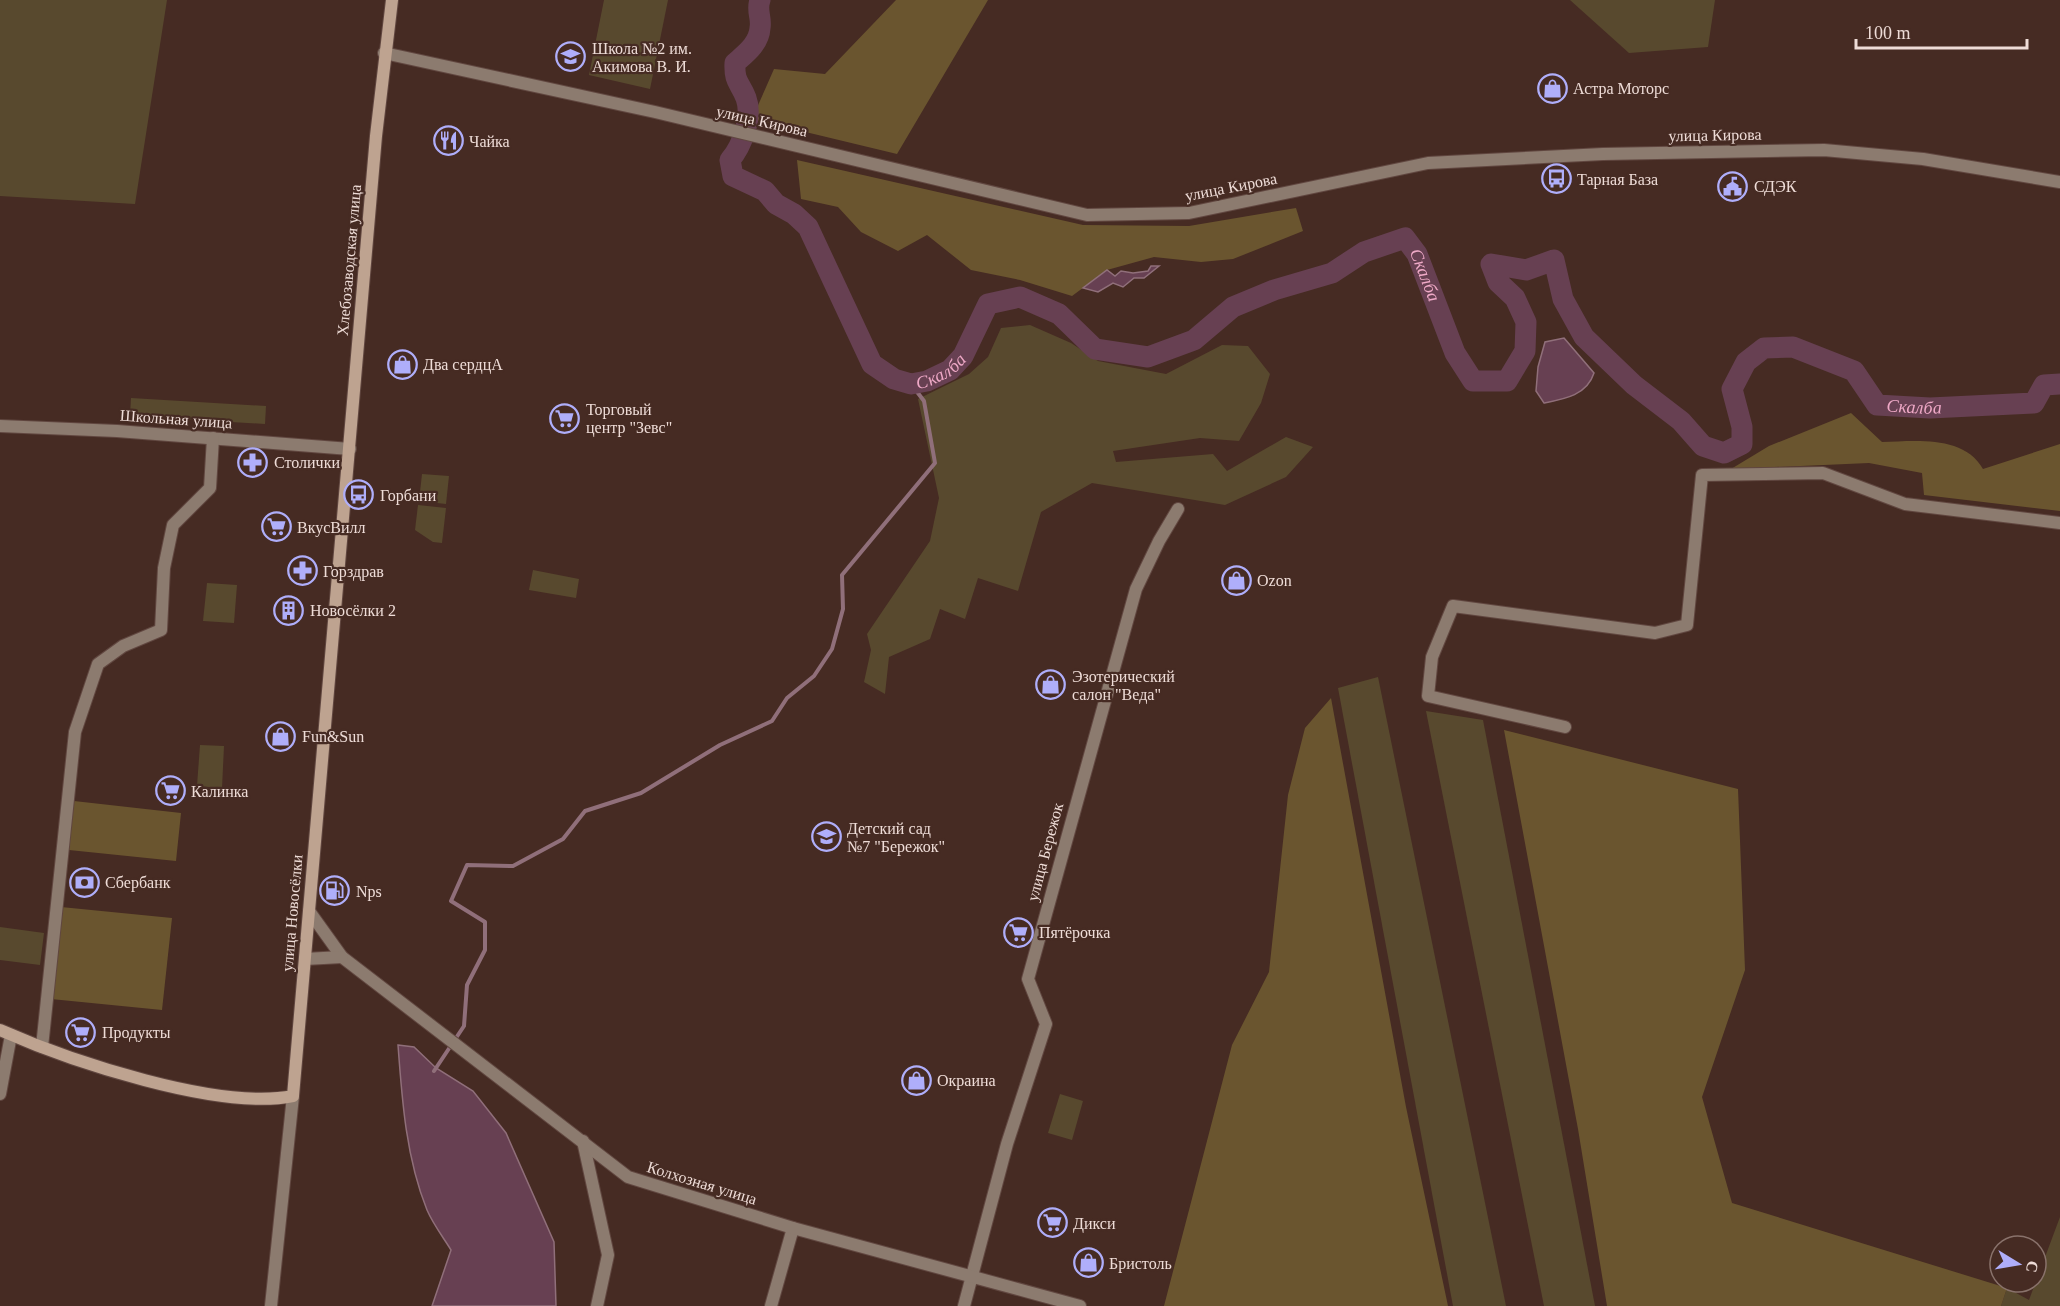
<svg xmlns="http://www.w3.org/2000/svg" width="2060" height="1306" font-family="'Times New Roman',serif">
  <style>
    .green { fill: #58492e }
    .forest { fill: #6a552f }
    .water { fill: #674052; stroke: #906f7a; stroke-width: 1.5 }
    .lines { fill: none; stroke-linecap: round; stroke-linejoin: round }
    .stream { stroke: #906f7a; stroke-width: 4 }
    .river { stroke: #674052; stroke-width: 21 }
    .minor-casing { stroke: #614740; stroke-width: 14 }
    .tertiary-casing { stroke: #614740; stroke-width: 14 }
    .secondary-casing { stroke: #614740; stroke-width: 14 }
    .minor { stroke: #8c7b6f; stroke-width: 12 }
    .tertiary { stroke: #8c7b6f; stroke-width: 12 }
    .secondary { stroke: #bea390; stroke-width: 12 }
    .labels { text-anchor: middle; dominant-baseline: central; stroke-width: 4.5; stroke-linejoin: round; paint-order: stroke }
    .poi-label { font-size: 16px; fill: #eedcd7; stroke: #462b23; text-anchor: start }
    .street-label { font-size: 16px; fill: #eedcd7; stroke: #462b23 }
    .water-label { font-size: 18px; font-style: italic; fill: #efa9c7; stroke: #462b23 }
  </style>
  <rect width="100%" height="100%" fill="#462b23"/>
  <g class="green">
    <polygon points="0,0 167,0 135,204 0,196"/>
    <polygon points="604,0 668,0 650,89 589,75"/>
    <polygon points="1570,0 1715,0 1708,47 1629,53"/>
    <polygon points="1030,325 1071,343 1098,361 1166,374 1222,345 1248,346 1270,374 1261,403 1239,441 1200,438 1113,451 1116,462 1213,454 1227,471 1286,437 1313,447 1286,477 1225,505 1092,483 1041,512 1018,591 978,578 965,619 940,609 930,639 889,657 885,694 864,682 871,650 867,634 930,541 939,498 918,399 969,374 988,357 1001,328"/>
    <polygon points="131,398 266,406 265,424 130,416"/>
    <polygon points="422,474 449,476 446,504 419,501"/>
    <polygon points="418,505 446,508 442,543 433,542 415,530"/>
    <polygon points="533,570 579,579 576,598 529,590"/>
    <polygon points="207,583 237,585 234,623 203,621"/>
    <polygon points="1378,677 1506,1306 1453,1306 1338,688"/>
    <polygon points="1426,711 1483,720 1595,1306 1544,1306"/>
    <polygon points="200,745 224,746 222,788 197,786"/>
    <polygon points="0,927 44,933 40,965 0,960"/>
    <polygon points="1060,1094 1083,1101 1072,1140 1048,1133"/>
    <polygon points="2060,1217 2060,1306 2001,1306 2007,1288 2029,1300"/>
  </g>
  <g class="forest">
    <polygon points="896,0 988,0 897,154 752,119 774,69 825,74"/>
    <polygon points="797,160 1083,225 1189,226 1296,208 1303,231 1233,259 1201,262 1154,257 1107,270 1072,296 1020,280 971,270 927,235 898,251 861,232 838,207 801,199"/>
    <path d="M1851,413L1882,442C1916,441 1964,435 1983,469L2060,444V511L1924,495L1922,473L1869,463L1731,469L1769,446Z"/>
    <polygon points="1331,698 1406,1107 1448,1306 1164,1306 1232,1045 1269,972 1288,795 1305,728"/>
    <polygon points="1504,730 1738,789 1745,970 1702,1097 1732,1203 2007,1288 2001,1306 1607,1306 1578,1129"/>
    <polygon points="74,801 181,813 176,861 69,850"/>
    <polygon points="61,907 172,918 162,1010 51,999"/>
  </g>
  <g class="water">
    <polygon points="1151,266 1159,266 1144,278 1134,278 1123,287 1113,283 1098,292 1083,288 1107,270 1115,276 1121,271 1133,273 1148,271"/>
    <path d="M1564,338L1594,373C1587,395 1565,399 1544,403L1536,391L1538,367L1545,342Z"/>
    <path d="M398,1045L414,1047L436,1068L473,1091L506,1133L554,1242L556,1306H432L451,1250C443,1237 433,1224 427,1210C406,1158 402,1100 398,1045Z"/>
  </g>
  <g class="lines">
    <polyline class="stream" points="434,1071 464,1026 467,985 485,950 485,922 451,901 467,865 513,866 563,839 585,811 641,793 720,745 772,721 787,698 814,676 832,649 843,609 842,575 935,463 924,401 911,384"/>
    <path class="river" id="s1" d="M760,0C756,11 762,17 760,28C759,44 745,54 735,63C734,83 740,82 746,98C753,117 742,146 730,160L733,176L765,191L776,204L794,214L808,227L872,364L894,379L911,384L927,381L950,370L963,356L988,304L1020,297L1059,314L1095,349L1148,357L1194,340L1233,307L1274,290L1332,273L1364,252L1405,238L1417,254L1455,353L1473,381H1507L1525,351L1526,322L1515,298L1498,282L1491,264L1526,270L1554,260L1563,299L1584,337L1634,385L1681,421L1703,446L1724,453L1742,444V427L1732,389L1746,362L1764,348L1793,347L1854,371L1877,405L1930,408L2034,403L2044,385L2060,384"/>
    <defs>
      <g id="minor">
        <polyline points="0,426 117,431 350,449"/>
        <polyline points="1565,727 1428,696 1432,657 1453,606 1655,633 1687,625 1702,475 1823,473 1905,504 2060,523"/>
        <polyline points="42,1047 75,732 98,664 123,646 161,630 164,568 173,525 210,488 213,438"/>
        <polyline points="0,1094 11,1035"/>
        <polyline points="583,1141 608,1255 597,1306"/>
        <polyline points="771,1306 793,1228"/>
        <polyline points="964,1306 1007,1144 1046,1024 1028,979 1136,589 1159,541 1178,509"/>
      </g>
      <g id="tertiary">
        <polyline points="384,53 655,112 1087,215 1189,213 1428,163 1603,154 1824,150 1923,159 2060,182"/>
        <polyline points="309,911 342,957 628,1177 793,1228 1080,1306"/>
        <polyline points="305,959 342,957"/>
        <polyline points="271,1306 293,1096"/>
      </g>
      <path id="secondary" d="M0,1030C70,1061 219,1111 293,1096L376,136L392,0"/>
    </defs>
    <use href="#minor" class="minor-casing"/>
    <use href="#tertiary" class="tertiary-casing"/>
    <use href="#secondary" class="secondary-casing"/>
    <use href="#minor" class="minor"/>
    <use href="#tertiary" class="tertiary"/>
    <use href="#secondary" class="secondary"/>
  </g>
  <defs>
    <symbol id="school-ring" viewBox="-11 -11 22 22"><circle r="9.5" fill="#462b23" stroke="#afaefa" stroke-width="1.5"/><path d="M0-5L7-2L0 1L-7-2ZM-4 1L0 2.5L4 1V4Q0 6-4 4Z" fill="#afaefa"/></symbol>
    <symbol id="shop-ring" viewBox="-11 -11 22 22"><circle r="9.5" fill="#462b23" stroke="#afaefa" stroke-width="1.5"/><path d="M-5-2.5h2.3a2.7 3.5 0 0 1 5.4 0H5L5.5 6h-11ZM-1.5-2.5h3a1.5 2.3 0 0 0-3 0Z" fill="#afaefa"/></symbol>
    <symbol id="restaurant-ring" viewBox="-11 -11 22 22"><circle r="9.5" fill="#462b23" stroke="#afaefa" stroke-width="1.5"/><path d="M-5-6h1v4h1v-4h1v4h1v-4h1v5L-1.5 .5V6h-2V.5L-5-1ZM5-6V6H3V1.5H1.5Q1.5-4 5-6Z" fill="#afaefa"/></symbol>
    <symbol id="bus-ring" viewBox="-11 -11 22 22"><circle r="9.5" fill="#462b23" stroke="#afaefa" stroke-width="1.5"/><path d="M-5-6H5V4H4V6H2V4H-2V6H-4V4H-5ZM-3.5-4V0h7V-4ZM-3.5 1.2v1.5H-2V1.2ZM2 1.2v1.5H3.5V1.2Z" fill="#afaefa"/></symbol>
    <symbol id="civic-ring" viewBox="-11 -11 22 22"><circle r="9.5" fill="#462b23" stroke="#afaefa" stroke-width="1.5"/><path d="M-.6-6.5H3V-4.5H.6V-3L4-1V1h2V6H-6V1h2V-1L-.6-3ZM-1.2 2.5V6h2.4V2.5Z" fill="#afaefa"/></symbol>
    <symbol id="supermarket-ring" viewBox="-11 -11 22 22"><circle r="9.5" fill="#462b23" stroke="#afaefa" stroke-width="1.5"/><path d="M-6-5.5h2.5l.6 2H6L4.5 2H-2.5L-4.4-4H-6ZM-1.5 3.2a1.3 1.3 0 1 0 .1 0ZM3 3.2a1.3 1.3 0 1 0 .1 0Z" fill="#afaefa"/></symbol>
    <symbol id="pharmacy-ring" viewBox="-11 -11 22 22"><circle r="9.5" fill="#462b23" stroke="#afaefa" stroke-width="1.5"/><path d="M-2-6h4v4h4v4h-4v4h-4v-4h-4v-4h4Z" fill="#afaefa"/></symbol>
    <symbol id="building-ring" viewBox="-11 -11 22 22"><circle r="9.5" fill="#462b23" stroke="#afaefa" stroke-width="1.5"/><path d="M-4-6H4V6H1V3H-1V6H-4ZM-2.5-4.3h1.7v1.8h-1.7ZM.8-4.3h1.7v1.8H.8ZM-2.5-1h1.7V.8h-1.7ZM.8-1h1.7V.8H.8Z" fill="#afaefa"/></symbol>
    <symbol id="bank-ring" viewBox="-11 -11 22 22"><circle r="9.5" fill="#462b23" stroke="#afaefa" stroke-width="1.5"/><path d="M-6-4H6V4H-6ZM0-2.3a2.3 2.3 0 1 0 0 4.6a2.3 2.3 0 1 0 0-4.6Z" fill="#afaefa"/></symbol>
    <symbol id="fuel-ring" viewBox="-11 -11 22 22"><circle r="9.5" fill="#462b23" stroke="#afaefa" stroke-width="1.5"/><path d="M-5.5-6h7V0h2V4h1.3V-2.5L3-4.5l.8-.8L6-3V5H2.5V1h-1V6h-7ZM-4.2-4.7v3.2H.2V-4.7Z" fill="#afaefa"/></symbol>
  </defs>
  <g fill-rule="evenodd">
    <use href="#school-ring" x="554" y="40" width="33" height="33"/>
    <use href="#shop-ring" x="1536" y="72" width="33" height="33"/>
    <use href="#restaurant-ring" x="432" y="124" width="33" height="33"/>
    <use href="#bus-ring" x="1540" y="162" width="33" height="33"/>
    <use href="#civic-ring" x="1716" y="170" width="33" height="33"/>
    <use href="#shop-ring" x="386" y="348" width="33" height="33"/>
    <use href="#supermarket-ring" x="548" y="402" width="33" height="33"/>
    <use href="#pharmacy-ring" x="236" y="446" width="33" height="33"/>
    <use href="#bus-ring" x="342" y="478" width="33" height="33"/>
    <use href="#supermarket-ring" x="260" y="510" width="33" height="33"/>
    <use href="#pharmacy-ring" x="286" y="554" width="33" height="33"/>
    <use href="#shop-ring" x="1220" y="564" width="33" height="33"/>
    <use href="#building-ring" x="272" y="594" width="33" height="33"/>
    <use href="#shop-ring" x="1034" y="668" width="33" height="33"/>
    <use href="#shop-ring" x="264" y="720" width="33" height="33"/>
    <use href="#supermarket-ring" x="154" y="774" width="33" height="33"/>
    <use href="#school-ring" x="810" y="820" width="33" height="33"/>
    <use href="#bank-ring" x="68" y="866" width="33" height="33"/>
    <use href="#fuel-ring" x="318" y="874" width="33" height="33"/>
    <use href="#supermarket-ring" x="1002" y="916" width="33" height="33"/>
    <use href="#supermarket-ring" x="64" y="1016" width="33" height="33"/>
    <use href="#shop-ring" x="900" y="1064" width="33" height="33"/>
    <use href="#supermarket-ring" x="1036" y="1206" width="33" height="33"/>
    <use href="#shop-ring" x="1072" y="1246" width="33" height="33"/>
  </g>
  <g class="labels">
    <g class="poi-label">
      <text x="592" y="48">Школа №2 им.<tspan x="592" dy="18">Акимова В. И.</tspan></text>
      <text x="1573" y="88">Астра Моторс</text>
      <text x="469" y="141">Чайка</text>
      <text x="1577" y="179">Тарная База</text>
      <text x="1754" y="186">СДЭК</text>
      <text x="423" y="364">Два сердцА</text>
      <text x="586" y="409">Торговый<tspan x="586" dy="18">центр "Зевс"</tspan></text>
      <text x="274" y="462">Столички</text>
      <text x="380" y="495">Горбани</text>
      <text x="297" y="527">ВкусВилл</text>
      <text x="323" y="571">Горздрав</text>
      <text x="1257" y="580">Ozon</text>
      <text x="310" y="610">Новосёлки 2</text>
      <text x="1072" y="676">Эзотерический<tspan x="1072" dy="18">салон "Веда"</tspan></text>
      <text x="302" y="736">Fun&amp;Sun</text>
      <text x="191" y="791">Калинка</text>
      <text x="847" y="828">Детский сад<tspan x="847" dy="18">№7 "Бережок"</tspan></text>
      <text x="105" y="882">Сбербанк</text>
      <text x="356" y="891">Nps</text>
      <text x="1039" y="932">Пятёрочка</text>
      <text x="102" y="1032">Продукты</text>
      <text x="937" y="1080">Окраина</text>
      <text x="1073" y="1223">Дикси</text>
      <text x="1109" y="1263">Бристоль</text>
    </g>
    <g class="street-label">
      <text transform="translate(762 121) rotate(13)">улица Кирова</text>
      <text transform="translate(1715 135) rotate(-1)">улица Кирова</text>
      <text transform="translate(1231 187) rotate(-11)">улица Кирова</text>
      <text transform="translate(349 260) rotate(-85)">Хлебозаводская улица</text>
      <text transform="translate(176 419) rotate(4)">Школьная улица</text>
      <text transform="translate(1045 852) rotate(-75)">улица Бережок</text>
      <text transform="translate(292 913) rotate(-85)">улица Новосёлки</text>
      <text transform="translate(702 1183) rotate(17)">Колхозная улица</text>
    </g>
    <g class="water-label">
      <text stroke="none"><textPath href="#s1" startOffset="1107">Скалба</textPath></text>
      <text stroke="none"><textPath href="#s1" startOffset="513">Скалба</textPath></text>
      <text stroke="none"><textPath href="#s1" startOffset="2026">Скалба</textPath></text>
    </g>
  </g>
  <g transform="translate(2018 1264) rotate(101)"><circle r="28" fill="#462b23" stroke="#89726b" stroke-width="1.5"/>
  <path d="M0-4.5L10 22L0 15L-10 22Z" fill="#afaefa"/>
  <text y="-9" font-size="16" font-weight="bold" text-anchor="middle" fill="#eedcd7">С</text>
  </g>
  <path d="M1856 39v9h171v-9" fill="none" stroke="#eedcd7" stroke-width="3"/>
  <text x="1865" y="39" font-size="18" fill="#eedcd7" stroke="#462b23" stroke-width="4.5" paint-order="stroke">100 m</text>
</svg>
